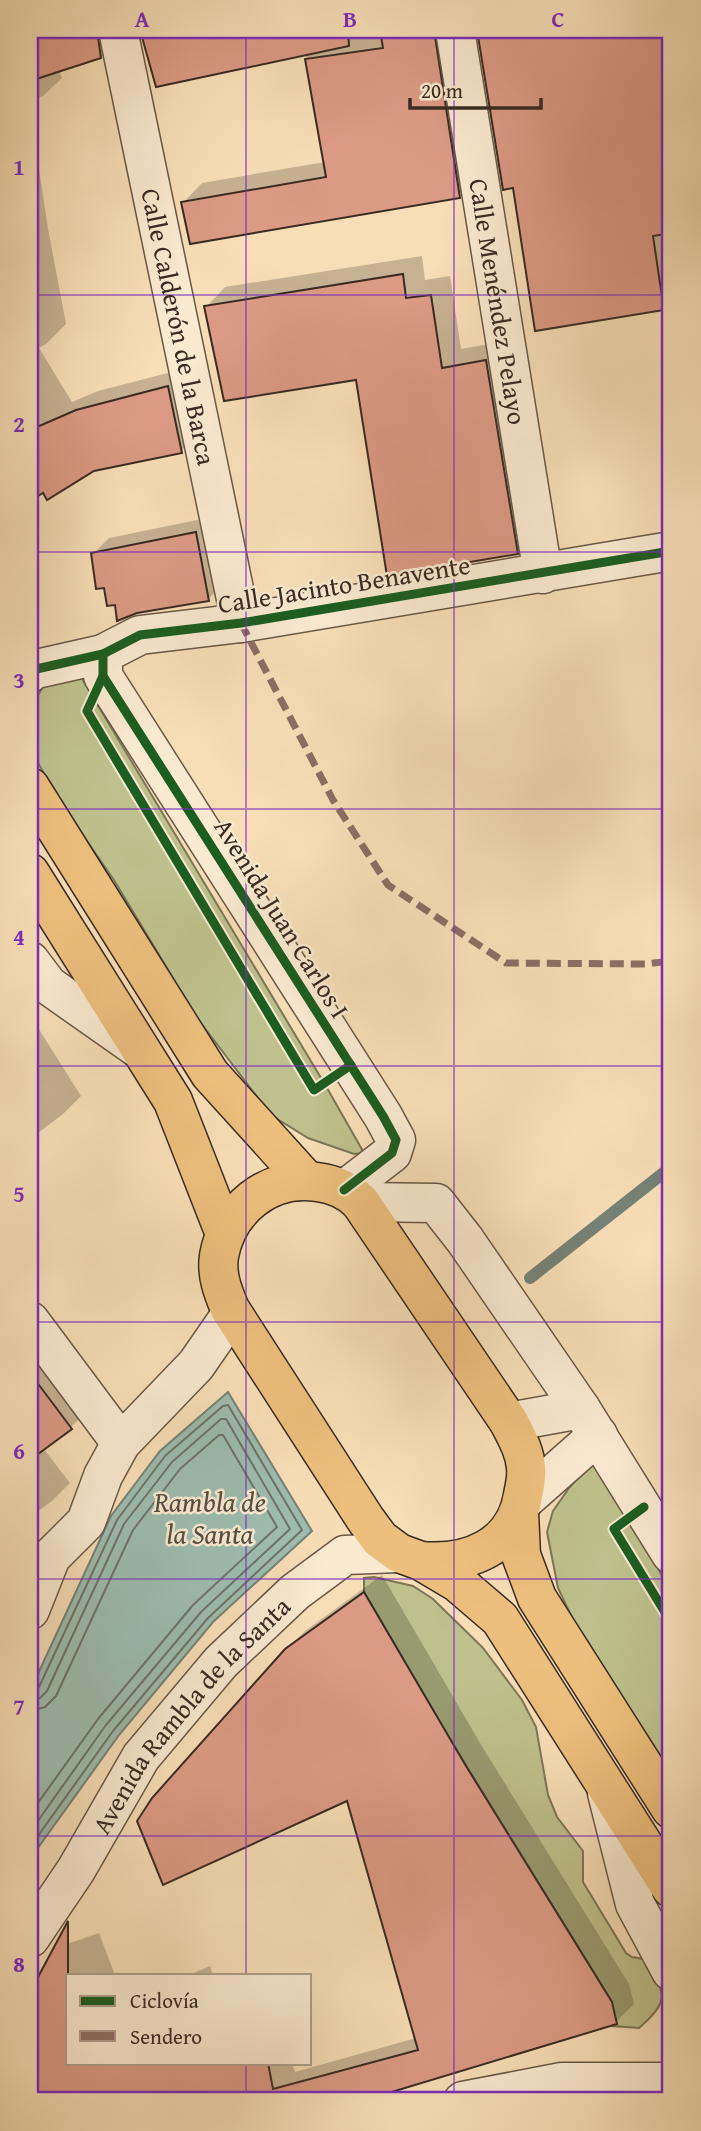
<svg xmlns="http://www.w3.org/2000/svg" width="701" height="2131" font-family="'Gentium Book Plus',serif">
  <style>
    .green { fill: #bec18d; stroke: #7c7657; stroke-width: 2 }
    .water { fill: #9dbcaf; stroke: #758276; stroke-width: 2 }
    .shadow { fill: #0003 }
    .lines { fill: none; stroke-linecap: round; stroke-linejoin: round }
    .shore { stroke: #6c7468; stroke-width: 2 }
    .stream { stroke: #758276; stroke-width: 12 }
    .building { fill: #db9a84; stroke: #3a2b21; stroke-width: 2 }
    .street-casing { stroke: #6a5846; stroke-width: 41 }
    .primary-casing { stroke: #3a2b21; stroke-width: 41 }
    .street { stroke: #faead0; stroke-width: 38 }
    .primary { stroke: #ecbf7c; stroke-width: 38 }
    .quiet { stroke: #8d6e63; stroke-width: 7; stroke-dasharray: 14 7; stroke-linecap: butt }
    .cycleway-casing { stroke: #faead0; stroke-width: 13 }
    .cycleway { stroke: #1b5e20; stroke-width: 9 }
    .grid { fill: none; stroke: #7b2cbf; stroke-width: 2; stroke-opacity: 0.55 }
    .labels { text-anchor: middle; dominant-baseline: central; stroke-width: 5; stroke-linejoin: round; paint-order: stroke }
    .street-label { font-size: 26px; fill: #3a2b21; stroke: #faead0 }
    .water-label { font-size: 28px; font-style: italic; fill: #534f44; stroke: #faead0 }
    .neatline { fill: none; stroke: #7b2cbf; stroke-width: 2.5 }
    .grid-label { font-size: 23px; text-anchor: middle; font-weight: bold; fill: #7b2cbf }
  </style>
  <rect width="100%" height="100%" fill="#f8deb7"/>
  <filter id="stains"><feTurbulence type="fractalNoise" baseFrequency=".00286" numOctaves="4"/><feColorMatrix values="0 0 0 0 .2 0 0 0 0 .09 0 0 0 0 .02 0 0 0 .5 -.17"/></filter>
  <radialGradient id="worn" r=".72"><stop offset=".6" stop-color="#630" stop-opacity="0"/><stop offset="1" stop-color="#630" stop-opacity=".3"/></radialGradient>
  <g class="green">
    <polygon points="78,672 327,1088 364,1153 354,1154 308,1138 271,1115 197,1018 114,880 59,801 30,748 30,708 43,687"/>
    <polygon points="597,1457 671,1592 671,1770 593,1662 558,1588 547,1532 553,1511 569,1488"/>
    <path d="M374,1577L413,1586L433,1599L483,1648L522,1700L536,1727L548,1795L557,1817L583,1851V1882L626,1953L632,1957L649,1960C664,1996 671,2000 639,2028L612,2026V2002L436,1717L364,1592V1578Z"/>
  </g>
  <polygon class="water" points="228,1392 312,1531 213,1622 119,1735 30,1859 30,1691 111,1516 160,1451"/>
  <g class="shadow">
    <polygon points="30,30 117,30 119,38 101,57 59,70 62,78 43,96 30,101"/>
    <polygon points="142,30 455,30 479,177 459,196 183,203 202,183 325,162 305,53 145,42"/>
    <polygon points="479,30 671,30 671,307 536,329 514,186 504,188"/>
    <polygon points="39,169 48,229 66,324 46,344 39,348 72,402 98,391 187,368 200,432 181,451 93,469 39,494 30,480 30,175"/>
    <polygon points="422,256 425,280 450,276 461,349 506,341 537,533 517,553 357,378 206,307 225,287"/>
    <polygon points="212,517 224,584 208,599 137,612 117,603 105,586 93,554 109,538"/>
    <polygon points="30,1015 81,1096 63,1114 30,1139"/>
    <polygon points="30,1331 89,1410 71,1427 43,1448 70,1483 52,1501 30,1517"/>
    <polygon points="382,1575 483,1748 629,1984 634,2004 616,2022 361,2101 30,2101 30,1996 48,1962 67,1944 99,1933 115,1975 68,1975 68,2063 292,2063 295,2072 416,2038 348,1798 286,1650 305,1631"/>
    <polygon points="210,1966 213,1975 189,1975"/>
  </g>
  <g class="lines">
    <g class="shore">
      <polyline points="30,1692 35,1691 39,1687 117,1520 165,1456 223,1406 228,1405 302,1530 208,1618 113,1731 30,1847"/>
      <polyline points="30,1700 40,1698 47,1691 124,1524 172,1462 221,1419 226,1419 290,1529 201,1612 106,1725 30,1832"/>
      <polyline points="30,1711 45,1707 56,1696 133,1530 180,1469 219,1435 223,1435 277,1527 193,1605 98,1719 30,1814"/>
    </g>
    <polyline class="stream" points="530,1278 671,1167"/>
  </g>
  <g class="building">
    <polygon points="30,30 97,30 101,58 30,81"/>
    <polygon points="140,30 348,30 349,46 156,87"/>
    <polygon points="380,30 434,30 460,198 190,244 181,202 326,177 305,59 383,48"/>
    <polygon points="477,30 671,30 671,233 653,236 664,310 535,331 513,188 503,190"/>
    <polygon points="403,274 406,298 431,295 442,368 486,360 518,554 387,576 356,380 224,401 204,306"/>
    <polygon points="168,386 182,453 94,471 47,500 43,493 30,501 30,430 76,410"/>
    <polygon points="196,532 209,601 137,613 117,621 115,605 107,606 104,588 96,589 91,553"/>
    <polygon points="30,1373 72,1429 30,1460"/>
    <polygon points="364,1592 466,1766 612,2002 617,2024 362,2101 30,2101 30,1992 68,1921 68,2063 268,2063 273,2089 418,2050 347,1801 163,1885 137,1821 152,1798 285,1649"/>
  </g>
  <g class="lines">
    <defs>
      <g id="street">
        <path id="s1" d="M118,30L241,623"/>
        <path id="s2" d="M455,30L543,574"/>
        <polyline points="103,654 103,676 383,1116 396,1140 392,1153 344,1190"/>
        <polyline points="30,673 32,670 103,654 140,635 241,623 671,551"/>
        <polyline points="30,961 48,985 139,1049"/>
        <polyline points="360,1202 436,1203 465,1240 581,1409 671,1554"/>
        <polyline points="30,1321 121,1443"/>
        <polyline points="509,1422 581,1409"/>
        <polyline points="522,1502 598,1435"/>
        <polyline points="30,1610 51,1557 86,1522 103,1476 121,1443 196,1365 232,1313"/>
        <polyline points="607,1793 635,1904 671,1971"/>
        <path id="s3" d="M30,1938L76,1870L141,1757L221,1662L295,1592L345,1555L399,1553"/>
        <polyline points="463,2101 562,2082 671,2082"/>
      </g>
      <g id="primary">
        <polyline points="30,787 210,1074 306,1180"/>
        <polyline points="30,873 173,1101 225,1234"/>
        <polyline points="519,1513 521,1555 537,1598 671,1809"/>
        <path d="M421,1561C468,1565 515,1547 523,1495C525,1486 527,1477 526,1468C525,1451 516,1436 509,1422L360,1202C348,1190 333,1184 317,1182C268,1175 227,1210 219,1256C216,1275 223,1292 230,1309L366,1520L380,1539L399,1553L421,1561L458,1583L500,1619L671,1888"/>
      </g>
    </defs>
    <use href="#street" class="street-casing"/>
    <use href="#primary" class="primary-casing"/>
    <use href="#street" class="street"/>
    <use href="#primary" class="primary"/>
    <polyline class="quiet" points="241,623 333,800 388,885 506,963 646,964 671,961"/>
    <defs>
      <g id="cycleway">
        <polyline points="103,654 103,676 383,1116 396,1140 392,1153 344,1190"/>
        <polyline points="30,673 32,670 103,654 140,635 241,623 671,551"/>
        <polyline points="103,676 87,711 314,1090 351,1065"/>
        <polyline points="644,1507 614,1529 671,1622"/>
      </g>
    </defs>
    <use href="#cycleway" class="cycleway-casing"/>
    <use href="#cycleway" class="cycleway"/>
  </g>
  <path class="grid" d="M246,30V1975M454,30V2101M30,295H671M30,552H671M30,809H671M30,1066H671M30,1322H671M30,1579H671M30,1836H671M246,2063V2101"/>
  <g class="labels">
    <g class="street-label">
      <text stroke="none"><textPath href="#s2" startOffset="275">Calle Menéndez Pelayo</textPath></text>
      <text stroke="none"><textPath href="#s1" startOffset="303">Calle Calderón de la Barca</textPath></text>
      <text transform="translate(344 584) rotate(-9)">Calle Jacinto Benavente</text>
      <text transform="translate(282 918) rotate(58)">Avenida Juan Carlos I</text>
      <text stroke="none"><textPath href="#s3" startOffset="276">Avenida Rambla de la Santa</textPath></text>
    </g>
    <g class="water-label">
      <text x="210" y="1501">Rambla de<tspan x="210" dy="32">la Santa</tspan></text>
    </g>
  </g>
  <rect width="701" height="2131" fill="none" stroke="#f8deb7" stroke-width="77"/>
  <rect x="66" y="1974" width="245" height="91" fill="#faead0" stroke="#ad9e8a" stroke-width="2"/>
  <rect x="80" y="1996" width="35" height="10" fill="#1b5e20" stroke="#ad9e8a" stroke-width="2"/>
  <text x="130" y="2008" font-size="21" fill="#3a2b21">Ciclovía</text>
  <rect x="80" y="2031" width="35" height="10" fill="#8d6e63" stroke="#ad9e8a" stroke-width="2"/>
  <text x="130" y="2044" font-size="21" fill="#3a2b21">Sendero</text>
  <path d="M410 98v10h131v-10" fill="none" stroke="#3a2b21" stroke-width="3.5"/>
  <text x="421" y="98" font-size="21" fill="#3a2b21" stroke="#faead0" stroke-width="5" paint-order="stroke">20 m</text>
  <rect x="38" y="38" width="624" height="2054" class="neatline"/>
  <g class="grid-label">
    <text x="142" y="27">A</text>
    <text x="350" y="27">B</text>
    <text x="558" y="27">C</text>
    <text x="19" y="175">1</text>
    <text x="19" y="432">2</text>
    <text x="19" y="688">3</text>
    <text x="19" y="945">4</text>
    <text x="19" y="1202">5</text>
    <text x="19" y="1459">6</text>
    <text x="19" y="1715">7</text>
    <text x="19" y="1972">8</text>
  </g>
  <rect width="100%" height="100%" filter="url(#stains)"/>
  <rect width="100%" height="100%" fill="url(#worn)"/>
</svg>
